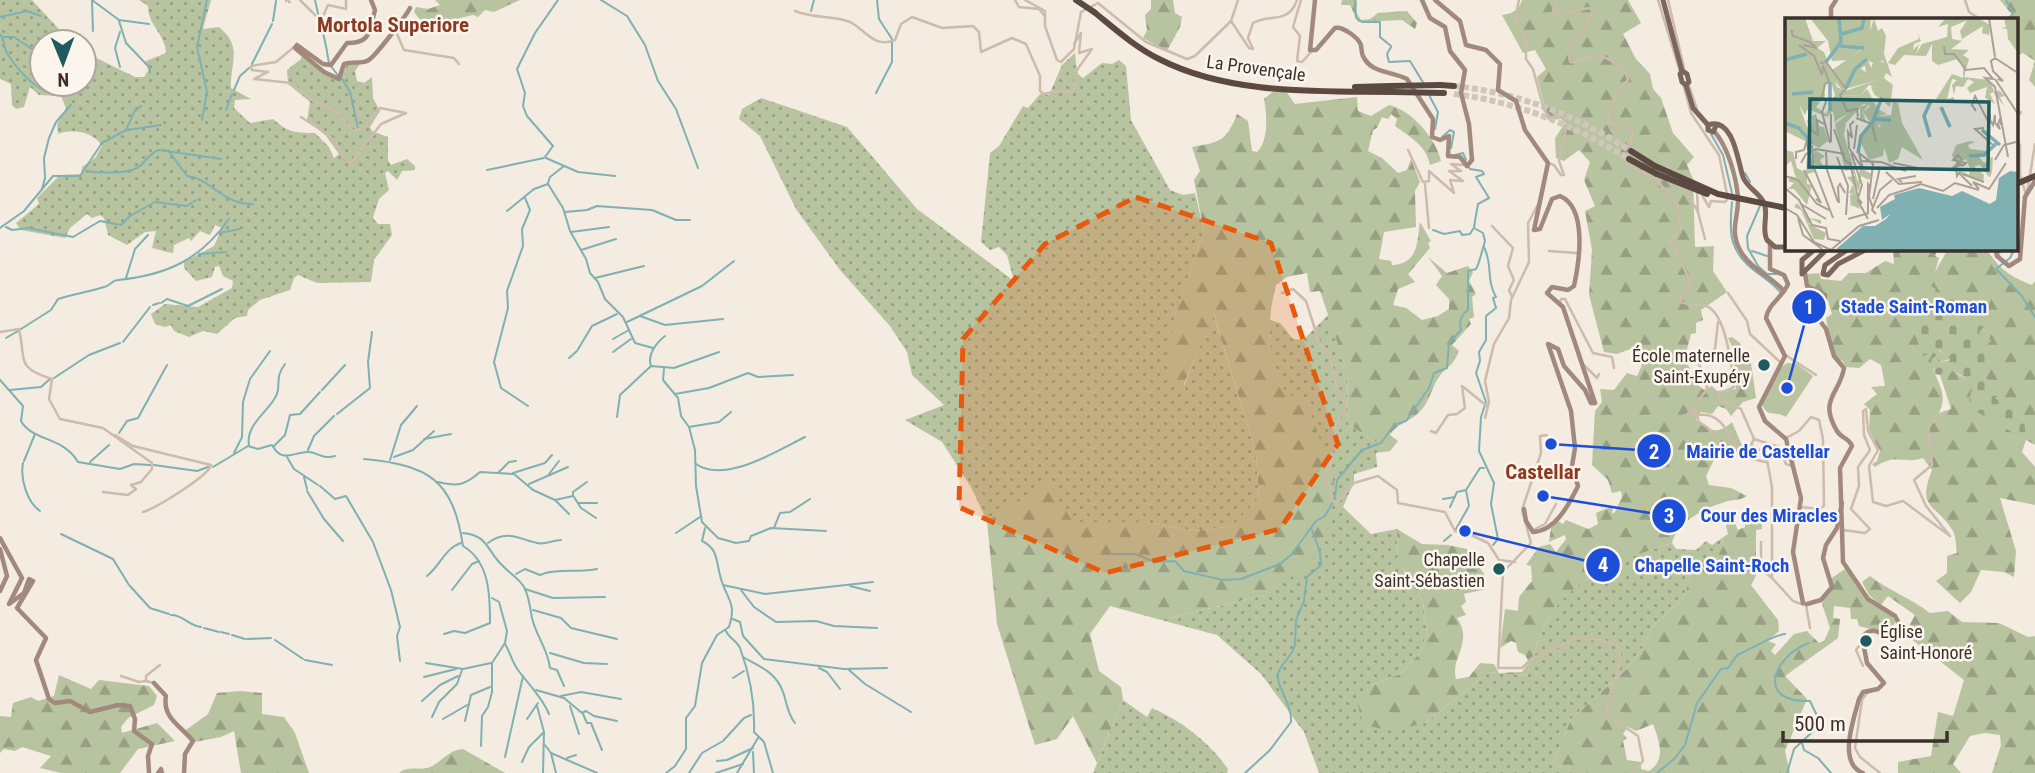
<svg xmlns="http://www.w3.org/2000/svg" width="2035" height="773" font-family="'Roboto Condensed',sans-serif">
  <style>
    .grass { fill: url(#grass-dots) }
    .forest { fill: url(#forest-firs); fill-rule: evenodd }
    .cemetery { fill: url(#cemetery-stones) }
    .green { fill: #b8c4a0 }
    .lines { fill: none; stroke-linecap: round; stroke-linejoin: round }
    .stream { stroke: #7fb0b2; stroke-width: 2 }
    .highway-tunnel { stroke: #cfc6bd; stroke-width: 6; stroke-dasharray: 6 3; stroke-linecap: butt }
    .street { stroke: #cdbbac; stroke-width: 2.5 }
    .secondary { stroke: #a18a7d; stroke-width: 4.5 }
    .primary { stroke: #7d675c; stroke-width: 5 }
    .highway { stroke: #5c4a42; stroke-width: 6 }
    .highway-bridge { stroke: #5c4a42; stroke-width: 6 }
    .marked { fill: #e8590c; fill-opacity: 0.2; stroke: #e8590c; stroke-width: 5; stroke-dasharray: 14 9; stroke-linejoin: round }
    .poi-dot { fill: #1f5a5e; stroke: #fbf5ee; stroke-width: 2.5 }
    .labels { text-anchor: middle; dominant-baseline: central; stroke-width: 5; stroke-linejoin: round; paint-order: stroke }
    .street-label { font-size: 18px; fill: #3b302b; stroke: #fbf5ee }
    .poi-label { font-size: 18px; fill: #3b302b; stroke: #fbf5ee; text-anchor: end }
    .quarter-label { font-size: 21px; font-weight: bold; fill: #8c3b22; stroke: #fbf5ee }
    .inset-river { fill: none; stroke: #7fb0b2; stroke-width: 3.5 }
    .inset-road { fill: none; stroke: #aaa098; stroke-width: 2 }
    .view { fill: #1f5a5e; fill-opacity: 0.15; stroke: #1f5a5e; stroke-width: 3.5 }
    .inset-edge { fill: none; stroke: #3b302b; stroke-width: 3.5 }
    .leader { fill: none; stroke: #1d4ed8; stroke-width: 2.5 }
    .callout-dot { fill: #1d4ed8; stroke: #fbf5ee; stroke-width: 2.5 }
    .mark-label { font-size: 21px; text-anchor: middle; font-weight: bold; fill: #fff }
    .callout-label { font-size: 19px; text-anchor: middle; font-weight: bold; fill: #1d4ed8; stroke: #fbf5ee; stroke-width: 5; stroke-linejoin: round; paint-order: stroke }
  </style>
  <defs>
    <pattern id="grass-dots" width="8" height="8" patternUnits="userSpaceOnUse" patternTransform="scale(1.75)"><rect width="8" height="8" fill="#b8c4a0"/><path d="M2 2h.1M6 6h.1" fill="none" stroke="#97a083" stroke-width="1.8" stroke-linecap="round"/></pattern>
    <pattern id="forest-firs" width="22" height="20" patternUnits="userSpaceOnUse" patternTransform="scale(1.75)"><rect width="22" height="20" fill="#b8c4a0"/><path d="M5 1l3.5 6h-7zM16 11l3.5 6h-7z" fill="#97a083"/></pattern>
    <pattern id="cemetery-stones" width="16" height="16" patternUnits="userSpaceOnUse" patternTransform="scale(1.75)"><rect width="16" height="16" fill="#b8c4a0"/><path d="M2 7V4a2 2 0 0 1 4 0v3zM10 15v-3a2 2 0 0 1 4 0v3z" fill="#97a083"/></pattern>
  </defs>
  <rect width="100%" height="100%" fill="#f4ebe1"/>
  <g class="grass">
    <path d="M0,0H32L71,42H42V84H84V52L135,77H144L148,71L146,61L166,53C166,35 148,26 148,6L139,0H211L203,29L219,27C243,46 230,63 231,88L251,99L235,100L234,108L250,123L273,119C288,132 293,133 315,133L329,147L334,158L339,154L326,136L307,120L310,102L288,84L287,70L301,59L302,54L323,72L340,80L347,64H360L355,71L357,81L364,83L372,77L373,98L380,111L370,127L372,131L388,137V160L391,165L407,159L415,166V170L402,171L397,180L388,171L385,173L389,190L379,199L373,218L378,224H390L392,235L374,260L371,282L317,283L298,275L294,278L290,290L260,300L248,310L247,316L235,318L217,334L203,331L189,337L174,331L171,325L165,327L155,324L151,314L165,304L198,307L232,288L233,281L223,276L219,266L215,267L212,277L196,281L184,268V262L214,246L222,228L215,225L210,235L200,231L191,241L189,238L174,245L173,253C168,253 158,249 152,248L156,231L145,232L127,245L108,235L104,218L100,215L92,218L87,214L70,228L65,238L21,230L16,223L39,204L37,198L60,175L81,174L82,167L95,158L102,146C94,132 72,128 58,134L57,124L66,108L61,96L39,95L30,87L24,107L16,109L12,105L11,84L0,79Z"/>
    <polygon points="1075,53 1077,73 1083,78 1102,63 1112,64 1119,60 1126,66 1131,120 1170,190 1183,195 1195,193 1204,231 1172,325 1184,386 1213,313 1256,453 1259,498 1233,526 1194,531 1145,522 1110,525 1073,522 1008,508 987,521 971,487 942,442 905,420 944,405 912,375 907,352 890,326 840,270 796,209 760,136 739,119 742,109 761,98 847,127 917,209 1014,281 1007,255 999,247 990,250 981,242 990,153 999,146 1023,106 1028,108 1040,94 1049,95 1062,65"/>
    <path d="M1329,314L1347,371L1348,424L1390,451L1376,453L1377,467L1354,474V482L1343,507L1371,534L1397,529L1398,561L1423,602L1427,632L1421,652L1400,674L1367,687L1425,723L1489,672L1526,676C1533,658 1538,638 1547,621C1572,575 1626,558 1672,543L1676,549L1696,550L1706,541L1712,545L1722,538L1723,546L1713,565L1694,567L1683,599L1653,626L1643,647L1627,669L1571,719L1554,762L1573,773H1319L1304,732L1261,674L1217,635L1161,620L1265,595L1286,394L1272,362L1268,319L1280,323L1293,339L1303,340Z"/>
    <path d="M1123,700L1147,717L1152,708C1183,722 1208,741 1228,769L1227,773H1093Z"/>
  </g>
  <g class="forest">
    <path d="M435,0H520L494,12L485,10L478,17L473,15L460,18V24C440,35 427,30 414,12L416,7L428,9L440,5Z"/>
    <polygon points="1151,0 1173,0 1175,13 1182,17 1180,27 1167,51 1143,38 1147,30 1145,15 1151,9"/>
    <polygon points="1342,0 1357,0 1356,12 1361,20 1370,19 1378,13 1407,11 1417,23 1415,29 1402,20 1358,22 1350,5 1341,5"/>
    <path d="M1522,0H1628L1641,23L1623,34L1636,59L1650,74L1653,89L1661,98L1673,133L1694,157L1687,165L1693,179L1695,247L1714,246L1713,271L1727,292L1701,310L1703,320L1696,323V333L1691,334L1684,361L1690,368L1688,377L1704,390L1712,386L1717,391L1736,389L1733,348L1728,338L1732,337L1740,343L1745,356H1750L1756,398L1743,402L1731,416L1726,409L1718,406L1712,414L1701,412L1696,420C1711,431 1718,435 1732,422L1743,448L1732,455L1716,456L1706,476L1709,485L1731,488L1747,496C1739,501 1733,499 1725,502C1705,507 1677,523 1672,543C1627,558 1572,575 1547,621C1538,638 1533,658 1526,676L1489,672L1425,723L1392,731L1364,725L1357,703L1367,687L1400,674L1421,652L1427,632L1423,602L1398,561L1397,529L1422,544L1448,545L1467,549L1484,574L1486,589L1464,594L1466,602L1461,606L1466,615L1457,618C1474,643 1450,657 1456,679L1469,677L1480,663L1494,664L1499,673L1522,672L1529,662L1525,655L1518,652L1516,643L1511,641L1500,648L1505,609L1518,611L1519,597L1532,581L1531,566L1526,565L1539,547L1550,544L1556,552L1566,539L1565,535L1549,542L1551,528L1558,521L1563,524L1566,520L1588,529L1598,524L1596,513L1613,506L1612,514L1615,512L1622,497L1621,491L1612,493L1608,480L1592,465L1595,411L1602,402L1600,389L1614,390L1627,373L1637,376L1642,365L1635,359L1633,348L1617,354L1604,352L1589,295L1592,250L1585,211L1595,206L1584,180L1590,162L1579,150L1564,161L1556,158L1555,138L1565,123L1561,119L1548,120L1537,77L1546,69L1535,50L1523,53L1502,15C1513,13 1518,12 1522,0Z"/>
    <polygon points="2000,0 2035,0 2035,87 2029,80 2035,61 2023,53 2016,56 2016,19 2011,19 2013,16"/>
    <path d="M1275,90H1285L1295,104L1357,97L1358,111L1371,116L1389,105C1411,110 1436,138 1441,161L1430,165C1427,146 1409,136 1395,126L1397,119L1391,114L1388,119L1382,117L1377,128L1373,130L1368,151L1382,158L1398,173L1407,170L1411,159L1420,182L1415,191L1416,227L1384,232L1379,259L1391,261L1392,265C1419,264 1417,241 1420,222L1431,241L1428,243L1430,248L1408,274L1415,282L1398,289L1393,305L1406,308L1422,320L1438,316L1449,309V299L1436,285L1442,276L1428,257L1447,273L1468,266L1473,272L1469,281L1476,294L1472,297L1474,317L1469,319L1471,324L1452,345L1459,351C1451,370 1447,365 1439,377C1430,389 1431,403 1416,415C1408,422 1395,425 1390,435L1398,441L1390,451L1348,424L1347,371L1320,291L1310,292L1307,273L1287,277L1276,285C1265,329 1268,353 1286,394L1307,401L1334,482L1329,526L1310,564L1265,595L1161,620L1110,606L1090,634L1099,671L1121,687L1123,700L1097,763L1073,716L1057,739L1035,745L997,624L987,521L1048,483L1073,522H1145L1194,531L1233,526L1259,498L1256,453L1214,315L1183,386L1170,375L1172,325L1204,231L1194,180L1200,171L1192,147C1220,142 1226,142 1237,114L1248,121L1252,151L1257,152C1269,140 1267,115 1264,99Z"/>
    <path d="M1893,248L1938,249L1935,256L1939,258L1935,272L1948,249L1986,248C1998,268 2010,277 2032,285L2035,281V445L2026,440L2022,452L2035,467V505L2000,498L2016,551L2014,577L2004,572L1981,570L1971,592L1960,603L1936,581L1947,573V556L1957,553C1956,547 1956,537 1953,531C1936,503 1916,510 1932,470L1923,458C1903,465 1898,452 1875,467L1872,464L1877,461L1880,451L1869,430L1870,410L1864,404L1877,394L1871,387L1885,386L1881,365L1870,359L1859,368L1846,367C1843,359 1839,360 1834,354C1828,345 1828,328 1826,318L1832,314C1825,293 1830,294 1808,285L1806,277L1808,274L1819,273L1821,279L1841,281L1849,273H1866L1885,261L1894,264ZM1920,313L1967,326L1986,324L1979,333C1985,351 1980,356 1981,373C1982,389 2003,409 2018,414L1969,400L1973,389L1969,381L1948,368L1940,375L1951,409L1939,413C1948,396 1939,385 1933,369L1937,357L1938,363L1950,359L1939,350L1923,355Z"/>
    <path d="M1747,512L1761,513L1762,529L1756,530V576L1751,585L1778,620L1779,631L1768,641L1776,644L1771,651L1775,655L1794,634L1807,631L1819,643L1824,641L1830,628L1822,604L1831,585L1829,580L1845,569L1872,604L1890,614L1896,622L1886,633L1859,626L1857,619H1851L1850,608L1834,606L1833,618L1840,619L1838,638L1785,676L1807,699L1785,751L1790,773H1573L1554,762L1571,719L1627,669L1643,647L1653,626L1683,599L1694,566L1713,565L1723,546L1722,538L1728,534L1725,520L1732,517L1738,530L1745,527ZM1653,724C1659,741 1667,759 1649,771L1641,769V762L1627,760L1623,741L1627,738L1623,734L1628,727L1636,731Z"/>
    <path d="M1870,576C1889,591 1911,598 1930,613L1948,611L1962,622L1999,623L2028,637L2035,636V773H1992L2001,745L2000,735L1985,733L1970,736L1953,764L1961,773H1898V762L1931,756L1938,712L1953,716L1964,680L1905,634L1915,615L1888,596L1881,605L1869,595L1862,582Z"/>
    <polygon points="59,675 91,689 99,680 149,686 157,696 154,705 128,718 121,727 122,733 157,723 175,741 138,749 120,773 61,773 40,768 51,756 22,747 15,751 4,749 0,753 0,716 11,717 13,703 31,697 38,701 54,696"/>
    <polygon points="239,691 262,693 262,714 284,717 295,733 309,773 241,773 234,731 221,737 195,742 186,730 208,714 217,693"/>
    <path d="M463,749L505,773H399C408,766 416,770 427,768C441,764 447,750 463,749Z"/>
  </g>
  <path class="cemetery" d="M1928,284L1952,300L1958,321L1967,326L1973,315L1986,324L1979,333L1991,340L1985,348L1993,366L1981,375L1992,382L1999,394L1995,398L2024,420L2026,440L1977,412L1969,400L1972,389C1968,377 1959,374 1948,369L1940,375L1935,374L1931,360L1934,357L1937,356L1938,363L1950,360L1940,350L1923,356L1915,334L1920,313L1918,293Z"/>
  <path class="green" d="M1787,363L1797,364L1813,376L1786,417C1774,410 1766,419 1761,401L1780,368Z"/>
  <g class="lines">
    <g class="stream">
      <polyline points="92,0 119,20 149,24"/>
      <polyline points="315,0 319,18"/>
      <polyline points="601,0 627,16 645,45 658,81 676,109 698,168"/>
      <polyline points="877,0 879,19 892,39"/>
      <polyline points="1355,0 1356,18 1362,22 1380,22 1380,37 1391,46"/>
      <polyline points="2006,0 2013,13 2009,19"/>
      <polyline points="92,1 93,31"/>
      <polyline points="811,11 814,0"/>
      <polyline points="0,17 27,11 41,16"/>
      <polyline points="119,21 126,43 150,68 150,73"/>
      <polyline points="273,21 276,1"/>
      <polyline points="321,23 327,51"/>
      <polyline points="120,32 115,48 120,67"/>
      <path d="M0,34C5,40 3,48 8,55C24,79 53,109 84,89"/>
      <polyline points="4,37 14,37 32,49"/>
      <polyline points="1391,47 1387,54 1389,62 1410,61 1424,84"/>
      <polyline points="327,52 329,63"/>
      <polyline points="252,64 272,24"/>
      <polyline points="331,66 339,77"/>
      <polyline points="342,79 350,92 358,128"/>
      <polyline points="234,90 240,76 249,68"/>
      <polyline points="876,93 892,62 892,42"/>
      <polyline points="1429,95 1438,112 1435,129"/>
      <polyline points="226,110 232,94"/>
      <polyline points="202,120 207,92 197,47 207,0"/>
      <polyline points="127,130 161,125"/>
      <polyline points="1711,134 1723,155 1732,193"/>
      <polyline points="1442,137 1450,130 1454,132 1451,148"/>
      <path d="M168,150L187,176C210,178 223,205 253,204"/>
      <polyline points="1455,155 1463,153 1466,160"/>
      <polyline points="545,157 553,146 527,116 523,106 525,93 517,69 535,33 558,0"/>
      <polyline points="546,158 578,172 615,176"/>
      <polyline points="1468,166 1470,169 1482,171 1484,174 1476,177 1489,198 1478,204 1474,227"/>
      <polyline points="487,170 544,158"/>
      <path d="M86,171C99,173 126,174 137,168C146,163 148,153 159,150L221,159"/>
      <polyline points="1745,173 1750,182"/>
      <polyline points="548,183 550,177 564,166"/>
      <polyline points="548,184 563,208 570,231 586,259 590,273 598,282 605,299 623,317 635,343 653,348"/>
      <polyline points="42,189 45,178 44,158 49,138 56,122 71,105"/>
      <polyline points="525,198 530,210 522,229 523,246 507,291 508,308 494,362 501,388 528,406"/>
      <path d="M1732,202C1729,235 1729,253 1759,274C1767,280 1774,284 1780,292"/>
      <polyline points="1760,206 1747,236 1748,248 1758,266 1767,274 1777,274"/>
      <polyline points="507,211 534,189 548,184"/>
      <polyline points="565,212 587,210 597,206 652,210 676,220 690,220"/>
      <polyline points="6,227 12,230 28,228 73,237 100,221 121,225 130,216 155,202 187,206 196,200"/>
      <polyline points="0,228 24,211 53,176 80,176 102,143 126,130 134,112 141,106"/>
      <polyline points="1433,230 1444,234 1460,231 1462,235 1470,234 1473,229"/>
      <polyline points="571,232 609,227"/>
      <polyline points="219,233 240,229"/>
      <path d="M1484,247C1493,265 1486,280 1496,297L1493,298L1496,308L1486,316V340L1479,352L1480,361L1476,373L1486,402L1481,417L1479,451L1494,483L1491,504L1498,539L1493,545"/>
      <polyline points="2015,248 2010,258 1996,269 2021,295 2035,317"/>
      <polyline points="581,250 616,239"/>
      <polyline points="1752,251 1767,256"/>
      <polyline points="199,254 226,252"/>
      <polyline points="126,278 135,249 148,235"/>
      <polyline points="595,278 644,266"/>
      <polyline points="161,303 167,299 188,306 222,289"/>
      <polyline points="153,305 159,303"/>
      <polyline points="640,316 665,325 723,319"/>
      <polyline points="627,322 702,286 734,261"/>
      <path d="M21,329L51,310L58,299C73,294 89,292 104,287C110,286 112,280 118,280C167,275 200,260 229,219"/>
      <polyline points="6,338 18,331"/>
      <polyline points="613,339 629,330"/>
      <polyline points="123,342 150,307"/>
      <polyline points="613,352 631,339"/>
      <polyline points="569,358 577,351 592,326 617,314"/>
      <path d="M651,366C647,355 656,343 665,336"/>
      <polyline points="664,369 663,380 678,398 681,416 689,427 695,450 696,486 702,522 718,538 736,543 749,541 751,536 771,528 826,531"/>
      <polyline points="54,378 89,355 120,343"/>
      <path d="M0,380L23,406L21,421C33,442 63,436 78,462L120,469L134,464L150,465"/>
      <polyline points="10,390 41,387 50,379"/>
      <polyline points="322,390 345,365"/>
      <polyline points="675,394 709,388 748,373 758,377 793,375"/>
      <polyline points="337,414 370,388 368,362 372,332"/>
      <polyline points="617,417 620,395 651,366 674,368 719,352"/>
      <polyline points="689,427 719,422 731,412"/>
      <polyline points="119,433 127,421 138,418 167,365"/>
      <polyline points="424,439 451,434"/>
      <path d="M249,445C245,422 275,408 278,390C279,379 277,375 285,364"/>
      <polyline points="274,446 285,435 290,415 300,414 320,392"/>
      <polyline points="308,450 314,436 334,416"/>
      <polyline points="234,453 242,437 243,402 250,379 270,351"/>
      <polyline points="287,457 294,469 318,485"/>
      <polyline points="394,457 413,450 434,431"/>
      <path d="M364,459C428,465 453,479 463,546C490,562 490,596 490,623L465,633L454,631L444,634"/>
      <polyline points="390,460 401,425 417,406"/>
      <polyline points="24,461 35,434"/>
      <polyline points="90,462 109,445"/>
      <path d="M23,463C20,479 27,502 40,511"/>
      <path d="M696,464C725,484 777,451 805,437"/>
      <polyline points="154,465 197,471 208,467"/>
      <path d="M213,467L248,446L258,449L272,445C282,463 291,453 307,452C317,451 321,460 335,456"/>
      <polyline points="498,473 509,462 516,461"/>
      <polyline points="513,473 545,463 552,455"/>
      <polyline points="549,474 559,461"/>
      <polyline points="304,477 307,489"/>
      <path d="M438,482C458,487 465,485 480,472L514,474L533,490L555,500L573,496V492L587,482"/>
      <polyline points="529,484 568,467"/>
      <polyline points="320,486 335,499 346,496 373,542 391,590 400,627 397,636 400,661"/>
      <polyline points="307,491 324,519 343,541"/>
      <polyline points="574,497 581,508 596,518"/>
      <polyline points="1443,499 1455,497"/>
      <polyline points="555,500 569,514"/>
      <polyline points="579,503 597,503"/>
      <polyline points="1450,507 1457,492 1466,490"/>
      <polyline points="774,528 780,513 790,512 810,499"/>
      <polyline points="1456,529 1469,506 1466,490 1480,468 1484,468"/>
      <path d="M463,533C488,535 487,551 502,565C509,573 519,578 524,587C529,596 530,607 532,618C536,636 548,649 550,668L557,670L564,686"/>
      <polyline points="676,533 700,517"/>
      <polyline points="61,534 113,559 129,585"/>
      <polyline points="1444,541 1451,535"/>
      <path d="M488,543C507,529 519,539 537,543C545,545 553,540 561,540"/>
      <path d="M1111,554H1135L1155,562L1175,561L1184,571L1223,580L1241,579L1280,564L1291,555L1316,521L1325,516L1335,498L1337,480L1362,450L1381,443L1394,425L1406,421L1429,388L1434,373L1447,368L1449,343L1461,330C1459,322 1460,315 1468,310V271L1476,269C1480,262 1482,250 1485,241L1483,233L1474,228"/>
      <path d="M516,574L525,569L540,575C555,568 581,573 597,569"/>
      <path d="M427,576C440,566 445,548 461,543"/>
      <polyline points="723,585 765,594 873,582"/>
      <polyline points="130,586 150,608 169,614"/>
      <polyline points="850,586 870,591"/>
      <polyline points="525,589 553,598 605,597"/>
      <polyline points="452,590 472,564 479,561"/>
      <polyline points="741,590 754,607 776,622 816,621 834,626 877,628"/>
      <polyline points="533,610 561,618 571,628 617,639"/>
      <path d="M171,615C184,615 187,625 201,627"/>
      <polyline points="733,619 740,622 743,636 764,659 844,669 887,668"/>
      <polyline points="204,628 219,632"/>
      <path d="M726,631C729,638 737,641 740,648C750,675 755,706 754,732L764,742L773,773"/>
      <polyline points="221,632 229,634"/>
      <polyline points="232,635 245,639"/>
      <polyline points="247,639 271,638"/>
      <polyline points="275,640 303,659"/>
      <polyline points="1295,643 1296,620 1304,601 1307,577 1321,565 1320,552 1312,530"/>
      <path d="M505,644C510,652 512,662 518,670C529,685 542,697 549,714"/>
      <polyline points="550,653 584,663 607,664"/>
      <path d="M743,657C759,666 776,672 783,692C787,703 787,713 795,723"/>
      <polyline points="305,660 332,665"/>
      <polyline points="426,663 463,669 491,663"/>
      <polyline points="819,668 827,672 840,689"/>
      <polyline points="849,670 865,684 911,712"/>
      <polyline points="424,677 456,669"/>
      <polyline points="733,678 744,671"/>
      <polyline points="536,690 564,698 582,713 586,711 594,716 617,721"/>
      <polyline points="561,696 581,692 621,699"/>
      <polyline points="422,701 440,685 458,676"/>
      <polyline points="537,706 544,732 543,773"/>
      <polyline points="570,706 579,734"/>
      <polyline points="583,714 587,723 591,723 602,750"/>
      <polyline points="432,717 439,702 457,684 462,670"/>
      <polyline points="443,719 469,704"/>
      <polyline points="527,719 538,703"/>
      <polyline points="465,721 471,695 490,687"/>
      <polyline points="1802,743 1804,750 1818,758 1831,773"/>
      <polyline points="545,745 551,753 556,773"/>
      <polyline points="481,746 482,716 488,707 492,692 492,663 505,643 507,631 499,602 492,598"/>
      <polyline points="753,752 754,773"/>
      <polyline points="551,753 597,773"/>
      <polyline points="505,757 523,676"/>
      <polyline points="567,758 576,755"/>
      <polyline points="717,761 727,760 753,748"/>
      <polyline points="522,762 529,747 543,733"/>
      <path d="M666,773L675,766L686,749V718L695,706L702,663L717,635L729,627C737,602 727,600 721,579C716,563 719,549 702,541L705,528"/>
      <polyline points="689,773 702,753 723,741 744,718 751,715"/>
      <polyline points="716,773 743,764"/>
      <polyline points="737,773 758,738"/>
      <path d="M1245,773L1270,750L1291,722C1292,707 1281,693 1278,679C1275,667 1294,657 1295,644"/>
      <path d="M1657,773L1675,758L1685,745L1697,703L1721,669L1728,668C1731,665 1735,656 1739,654C1749,650 1776,634 1785,634"/>
      <path d="M1787,773L1794,749L1821,724L1810,701C1755,703 1773,656 1809,643"/>
    </g>
    <g class="highway-tunnel">
      <path d="M1454,86C1519,93 1576,115 1631,151"/>
      <path d="M1454,94C1518,102 1573,125 1629,159"/>
    </g>
    <g class="street">
      <polyline points="300,0 321,21 328,5 346,9 346,0"/>
      <polyline points="1015,0 1019,7 1039,9 1044,15"/>
      <polyline points="1025,0 1045,11 1045,26 1057,60 1061,62 1074,49 1081,12 1098,3 1146,42 1187,59 1195,56 1231,21"/>
      <polyline points="1301,0 1293,27 1300,36 1297,61 1302,62 1312,51"/>
      <polyline points="1519,0 1515,19 1526,39 1526,59 1533,69 1544,110 1550,117 1564,117 1567,124 1559,161 1564,175 1561,175 1554,165 1548,163"/>
      <path d="M1556,0L1553,10L1555,15L1589,8L1593,11L1569,54L1570,62C1580,64 1588,55 1598,56C1609,57 1627,69 1628,80C1617,90 1608,106 1609,122L1633,130L1627,165L1655,178L1678,205L1677,214L1682,227L1671,241L1691,283L1678,301C1687,307 1701,301 1710,308C1727,320 1732,368 1734,387L1719,394L1718,399L1741,409L1754,439"/>
      <polyline points="1658,0 1680,72"/>
      <polyline points="1668,0 1685,72"/>
      <polyline points="1965,0 1969,12 1980,19"/>
      <polyline points="286,1 288,0"/>
      <polyline points="289,2 290,2"/>
      <path d="M795,11C814,19 833,15 850,22C866,30 874,49 895,40L901,24L912,17L942,28L973,26L979,32L981,52L1012,38L1026,44L1040,76V91L1044,94L1057,91L1069,93L1074,90L1077,70L1092,49L1079,53L1081,33L1074,44"/>
      <path d="M1231,21L1249,48L1253,49L1248,38L1253,23C1271,13 1288,25 1297,0"/>
      <polyline points="1231,21 1238,0"/>
      <polyline points="394,27 404,50 454,58 459,64"/>
      <polyline points="294,47 276,62 251,66 252,70 268,72 254,79 291,83 312,100 335,110 353,131 365,127 380,108 406,113 381,124 350,164 329,135 301,117"/>
      <polyline points="1688,83 1697,109"/>
      <polyline points="1683,84 1691,113 1719,155 1727,194"/>
      <polyline points="2016,119 2021,112"/>
      <polyline points="2016,140 2020,145 2020,174 2026,195"/>
      <polyline points="1408,150 1423,182 1429,181 1429,171 1454,193 1450,180 1463,181 1449,171 1461,171 1451,164 1464,165"/>
      <polyline points="1662,157 1670,171"/>
      <polyline points="1425,184 1429,228"/>
      <polyline points="1683,186 1698,212 1697,191"/>
      <polyline points="2027,193 2035,144"/>
      <polyline points="1702,195 1709,207 1711,201 1725,202 1728,198"/>
      <polyline points="1698,212 1705,239"/>
      <polyline points="1492,226 1513,248 1508,266 1514,280 1509,290 1512,297"/>
      <polyline points="1999,248 1999,256"/>
      <polyline points="1549,251 1577,253"/>
      <polyline points="1282,293 1293,289 1306,301 1320,345 1330,352 1334,380 1346,406 1335,426 1330,467 1324,479 1330,486 1332,501 1338,502 1354,483 1378,476 1397,490 1398,503 1445,512 1455,531 1469,534 1488,543 1499,560 1515,562"/>
      <polyline points="1728,293 1747,321 1750,334 1781,363"/>
      <polyline points="1560,303 1561,299 1565,299 1593,353 1612,357 1614,368"/>
      <path d="M0,332L19,329C26,361 16,368 52,379L49,399L60,419L103,428L152,463V469L141,482L131,485L136,489L128,495L103,492"/>
      <polyline points="1787,356 1816,375"/>
      <polyline points="1584,365 1597,378 1599,374"/>
      <polyline points="1694,407 1699,422 1708,428 1720,443 1719,455"/>
      <polyline points="1697,413 1692,413 1691,409 1706,391 1708,381 1697,361 1715,349 1718,322"/>
      <path d="M1699,415C1724,411 1731,442 1742,457L1766,462V454L1751,445L1754,439"/>
      <polyline points="1485,418 1489,402 1485,381 1494,344 1509,318 1511,300 1529,262 1528,223 1541,199"/>
      <polyline points="1676,420 1691,412"/>
      <polyline points="1431,431 1436,433 1448,415 1457,414 1465,408 1462,386 1487,406"/>
      <path d="M115,435L133,446L211,465C209,476 154,509 143,512"/>
      <path d="M1547,435L1540,436L1541,453L1522,510L1531,543L1503,572L1498,668H1522L1531,659L1576,638L1601,640L1618,646C1627,669 1605,692 1606,714L1638,736L1643,761L1632,773"/>
      <polyline points="1786,438 1799,431 1811,417 1819,420 1823,439 1824,506 1819,509 1801,507"/>
      <polyline points="1754,439 1779,447 1786,464 1792,466"/>
      <polyline points="1767,460 1772,487 1772,578 1793,601 1804,605"/>
      <polyline points="1535,529 1545,524 1556,504"/>
      <polyline points="1843,530 1865,533 1870,529 1851,509 1859,486 1858,467 1870,450 1864,435 1863,411 1866,409 1868,431 1878,450 1869,466 1873,502 1886,506 1903,501 1950,536 1926,506 1914,480 1932,465 1928,426 1945,412"/>
      <polyline points="1761,542 1761,569 1772,578"/>
      <polyline points="1806,605 1810,628"/>
      <polyline points="1862,642 1856,650 1863,666"/>
      <polyline points="121,676 139,682 146,681"/>
      <polyline points="154,683 146,681 146,676 160,665"/>
      <polyline points="1878,689 1867,693 1862,700 1855,748 1860,757 1880,773"/>
    </g>
    <g class="secondary">
      <path d="M371,0L375,10C369,32 371,43 347,43L331,65L323,64L297,45L295,48L324,72L339,79L344,64C352,61 360,64 367,61C374,59 407,14 410,8"/>
      <path d="M1315,0L1310,50H1316L1335,28C1342,26 1358,37 1361,45C1361,46 1362,55 1363,56C1371,74 1393,71 1407,79L1433,119L1432,137L1440,140L1449,136L1448,156L1460,157L1467,166L1472,160L1469,124L1461,93L1465,70L1450,51L1445,27L1430,18L1422,0"/>
      <path d="M1435,0L1460,21L1466,45L1486,50L1500,64L1498,90L1516,101L1525,130L1548,163L1534,230L1540,229L1552,199L1560,196C1588,208 1579,263 1574,286L1568,290L1552,287L1547,293L1563,307L1595,403H1591L1585,390L1564,366L1558,349L1548,344L1571,411L1575,448L1572,466L1578,486C1569,504 1556,531 1533,532L1526,521L1524,509"/>
      <polyline points="1831,19 1831,8 1836,0"/>
      <path d="M1714,131C1728,147 1736,176 1738,197C1739,217 1729,230 1740,250C1750,269 1771,276 1784,291"/>
      <path d="M1770,244V269L1784,275L1788,284C1783,297 1768,304 1766,318L1785,356L1759,407L1765,421L1786,439L1801,498L1793,552L1803,603"/>
      <polyline points="1995,248 1997,256 2009,266 2020,259 2025,197 2035,181"/>
      <path d="M1805,273L1807,286L1825,295V301L1817,310V317L1826,329L1834,356L1844,368C1840,394 1818,399 1837,431C1841,438 1849,438 1852,446L1840,468L1843,562L1868,599L1895,616L1902,629L1900,636L1894,639C1881,636 1874,623 1862,637L1867,663L1884,683L1878,689L1863,692L1859,699C1854,719 1837,763 1863,773"/>
      <polyline points="0,538 22,578 9,604 24,593 29,579 33,581 17,608 46,638 36,660 49,699 55,703 70,701 90,712 118,705 130,706 135,719 134,731 152,744 148,756 149,773"/>
      <polyline points="0,549 7,576 0,591"/>
      <polyline points="1807,604 1821,600 1832,587 1823,558 1826,545 1837,528 1842,503"/>
      <path d="M154,683L166,696C162,718 181,726 193,741L185,754L184,773"/>
      <polyline points="158,773 161,769 162,773"/>
    </g>
    <g class="primary">
      <polyline points="1663,0 1682,71 1680,74 1682,82 1686,85 1693,108 1708,125 1708,130 1713,132 1716,126"/>
      <polyline points="1682,71 1687,74 1689,82 1686,85"/>
      <path d="M1708,125C1734,116 1738,163 1743,177C1747,188 1759,192 1764,203C1769,215 1761,228 1767,240L1775,247H1786"/>
      <polyline points="1850,248 1825,265 1823,274 1828,275 1838,264 1869,248"/>
      <polyline points="1813,251 1802,260 1802,274 1828,248"/>
    </g>
    <g class="highway">
      <path d="M1094,12C1115,29 1135,47 1159,59C1229,95 1317,91 1393,92"/>
      <polyline points="1440,85 1454,86"/>
      <polyline points="1355,87 1391,86"/>
      <polyline points="1631,151 1655,166"/>
      <polyline points="1629,159 1657,174"/>
    </g>
    <g class="highway-bridge">
      <polyline points="1076,0 1094,12"/>
      <polyline points="1391,86 1440,85"/>
      <polyline points="1393,92 1444,93"/>
      <polyline points="1655,166 1718,194 1786,208"/>
      <polyline points="1657,174 1707,194"/>
      <polyline points="2016,184 2035,176"/>
    </g>
  </g>
  <path class="marked" d="M1136,197L1271,243L1338,444L1280,529L1105,573L959,507L963,339L1045,244Z"/>
  <g class="poi-dot">
    <circle cx="1764" cy="365" r="7"/>
    <circle cx="1499" cy="569" r="7"/>
    <circle cx="1866" cy="641" r="7"/>
  </g>
  <g class="labels">
    <g class="street-label">
      <text transform="translate(1256 68) rotate(8)">La Provençale</text>
    </g>
    <g class="poi-label">
      <text x="1750" y="355">École maternelle<tspan x="1750" dy="21">Saint-Exupéry</tspan></text>
      <text x="1485" y="559">Chapelle<tspan x="1485" dy="21">Saint-Sébastien</tspan></text>
      <text x="1880" y="631" text-anchor="start">Église<tspan x="1880" dy="21">Saint-Honoré</tspan></text>
    </g>
    <g class="quarter-label">
      <text x="393" y="25">Mortola Superiore</text>
      <text x="1543" y="472">Castellar</text>
    </g>
  </g>
  <g transform="translate(1785 18)">
    <rect width="233" height="233" fill="#f4ebe1"/>
    <path d="M193,0L205,7L204,17L197,15L198,8L177,21L175,13L183,1ZM219,0H233V35L223,21L222,11L216,10L221,9ZM80,29L98,45L94,52L85,53L88,45L82,42L76,51L81,54L74,59L93,54L96,61L57,72L43,55ZM92,67L105,74L108,67L105,89L89,76L86,69ZM82,71L93,91L102,96L93,98L92,122L87,123L81,110L86,106L78,94L85,88L79,86L52,102L64,81L57,78L76,77ZM99,104L117,105L138,142L117,129L113,141L104,145L93,110ZM185,123L190,124L183,127L185,131L202,133L194,139L198,144L205,146L202,140L208,139L207,154L205,159H204L195,147L189,148L199,157L198,164L173,156L175,152L184,157L185,150L181,141L172,146L167,137L171,127Z" fill="#b8c4a0"/>
    <path d="M0,0H20L28,23H41L32,30L39,34L52,69L60,73L95,61L93,55L73,59L81,54L80,48L74,50L76,45L83,42L87,52H93L99,43L89,42L79,29L62,42L47,43L43,23L25,0H76L78,8V0H86L85,13L89,0L93,13L97,10L101,18L99,36L107,59L101,55L99,60L108,67L105,74L84,67L76,77L57,78L67,83L50,105L48,93L42,99L23,91L20,97L14,86L22,109L26,110L21,102L27,105V98L31,96L34,108L39,109L43,123L34,130L0,113ZM46,64L50,77L41,96L31,89L40,78L39,66ZM161,0L183,2L166,9L167,21L177,23L166,31L184,32L178,37L184,41L179,59L204,62L210,75L214,72L220,78L215,79L219,88L208,74L205,76L210,86L200,80L202,69L185,75L182,70L189,64L183,61L178,69L171,68L169,77L167,67L172,62L167,61L162,81L169,79V84L151,81L167,56L178,60V46L172,41L153,47L147,43V26L141,38L119,37L110,47L103,45L113,30L134,21L132,14L136,23L129,26L128,32L134,26L131,36L137,26L162,19L163,6L153,9ZM108,83L113,85L117,105L93,107L97,122L101,117L98,138L84,142L74,121L81,110L91,125L87,104L93,98L106,97ZM84,86L78,94L81,104L75,102V90L61,105L59,117L73,164L75,150L87,156L84,162L76,158L74,173L68,166L75,191L66,187V193L65,177L68,176L64,175L68,166L62,159L70,158L66,151L60,153L50,106L70,90ZM0,132L8,134L12,150L21,155L22,140L25,144L30,132L40,138L35,142L38,148L27,146L30,154L22,156V166L27,167L22,187L9,171H3L9,165L3,163L6,158L11,160L6,143L0,148ZM12,185L24,200L36,202V206L26,201L24,206L41,215L39,222L29,221L16,192L9,189Z" fill="#b8c4a0" fill-rule="evenodd"/>
    <path d="M25,36L35,41L42,65L31,59L28,63L38,75L24,69L17,75L6,63L8,55L0,41Z" fill="#b8c4a0"/>
    <path d="M225,153L233,154V233H49L78,208H90L101,201L105,196L97,202L95,189L110,181L109,177L134,170L167,178L177,173L205,186L211,182L214,160Z" fill="#7fb0b2"/>
    <path class="inset-river" d="M57,16L77,10L79,0M55,28L79,30M0,42L22,36M41,44L56,24L54,0M61,70L70,51L82,41M7,76L28,74M156,89L165,109M45,93V64M88,103L97,79M0,105L14,110L27,126M197,112L215,127M145,119L139,98L146,83M73,135L76,118L90,101L106,102M184,138L199,137L211,126"/>
    <path class="inset-road" d="M204,0L210,39M8,14L6,12L8,18L25,24L26,26L29,27L31,30L18,27M14,27L29,38L37,57L38,47L44,64L40,66L37,79L41,84L37,94L45,125M159,28L160,36H169L181,52L199,50L208,61L200,60L210,69L223,139M210,40L206,43L208,53L218,63L213,61M210,40L233,55M35,45L41,44L61,71L55,77L62,93L72,91L73,99M210,61L233,96M191,93L187,87L190,78L204,105L203,102L205,99V102L208,107L210,97V105L215,111L213,106L215,101L216,107M46,96V124M71,100L87,106L91,124M69,103L65,107L67,120L63,114L64,130L78,151L74,135L88,146L84,179L88,190M199,110L190,111L208,127M25,111L33,117L32,102L39,106M49,111L60,143L65,145L73,180M27,127L28,147L48,200M69,131L72,107M41,134L42,152L53,184M66,135L77,167L73,180L77,185L73,183L83,201M52,139L63,168L61,197M11,141V134L19,132L22,122L23,133M177,142L173,137L168,142L181,145L177,148M210,142L219,127L231,124M75,143L96,144L121,153M16,145L21,136L31,131L60,136M108,145L133,150M167,151L173,145L177,147L171,148L172,158L174,155L187,168M19,152L36,185L31,181M101,154L114,166L137,164M178,156L199,164M0,158L13,162L32,186L44,192M117,164L113,161L131,158M0,170L14,182L27,207L41,210L43,221L55,223M123,171L136,166L158,173L170,165L194,172M194,171L188,164L204,171L221,145M88,181L95,149M54,185L53,169L55,166L60,175M16,186L41,201M0,190L12,197L29,224L46,232M92,190L104,177L123,171M83,195V166L85,169M91,196L87,192L95,172L107,162M13,200L18,217L37,231M63,201L84,195M46,232L74,208L94,202"/>
    <path class="view" d="M25,81L204,84L203,152L24,149Z"/>
    <rect width="233" height="233" class="inset-edge"/>
  </g>
  <path class="leader" d="M1787 388L1809 307M1551 444L1654 451M1543 496L1669 516M1465 531L1603 565"/>
  <g class="callout-dot">
    <circle cx="1787" cy="388" r="7"/>
    <circle cx="1551" cy="444" r="7"/>
    <circle cx="1543" cy="496" r="7"/>
    <circle cx="1465" cy="531" r="7"/>
    <circle cx="1809" cy="307" r="18"/>
    <circle cx="1654" cy="451" r="18"/>
    <circle cx="1669" cy="516" r="18"/>
    <circle cx="1603" cy="565" r="18"/>
  </g>
  <g class="mark-label">
    <text x="1809" y="314">1</text>
    <text x="1654" y="459">2</text>
    <text x="1669" y="523">3</text>
    <text x="1603" y="572">4</text>
  </g>
  <g class="callout-label">
    <text x="1914" y="313">Stade Saint-Roman</text>
    <text x="1758" y="458">Mairie de Castellar</text>
    <text x="1769" y="522">Cour des Miracles</text>
    <text x="1712" y="572">Chapelle Saint-Roch</text>
  </g>
  <g transform="translate(63 63) rotate(179)"><circle r="33" fill="#fbf5ee" stroke="#aea6a0" stroke-width="2"/>
  <path d="M0-5L12 26L0 18L-12 26Z" fill="#1f5a5e"/>
  <text y="-10" font-size="19" font-weight="bold" text-anchor="middle" fill="#3b302b">N</text>
  </g>
  <path d="M1783 731v10h164v-10" fill="none" stroke="#3b302b" stroke-width="3.5"/>
  <text x="1794" y="731" font-size="21" fill="#3b302b" stroke="#fbf5ee" stroke-width="5" paint-order="stroke">500 m</text>
</svg>
